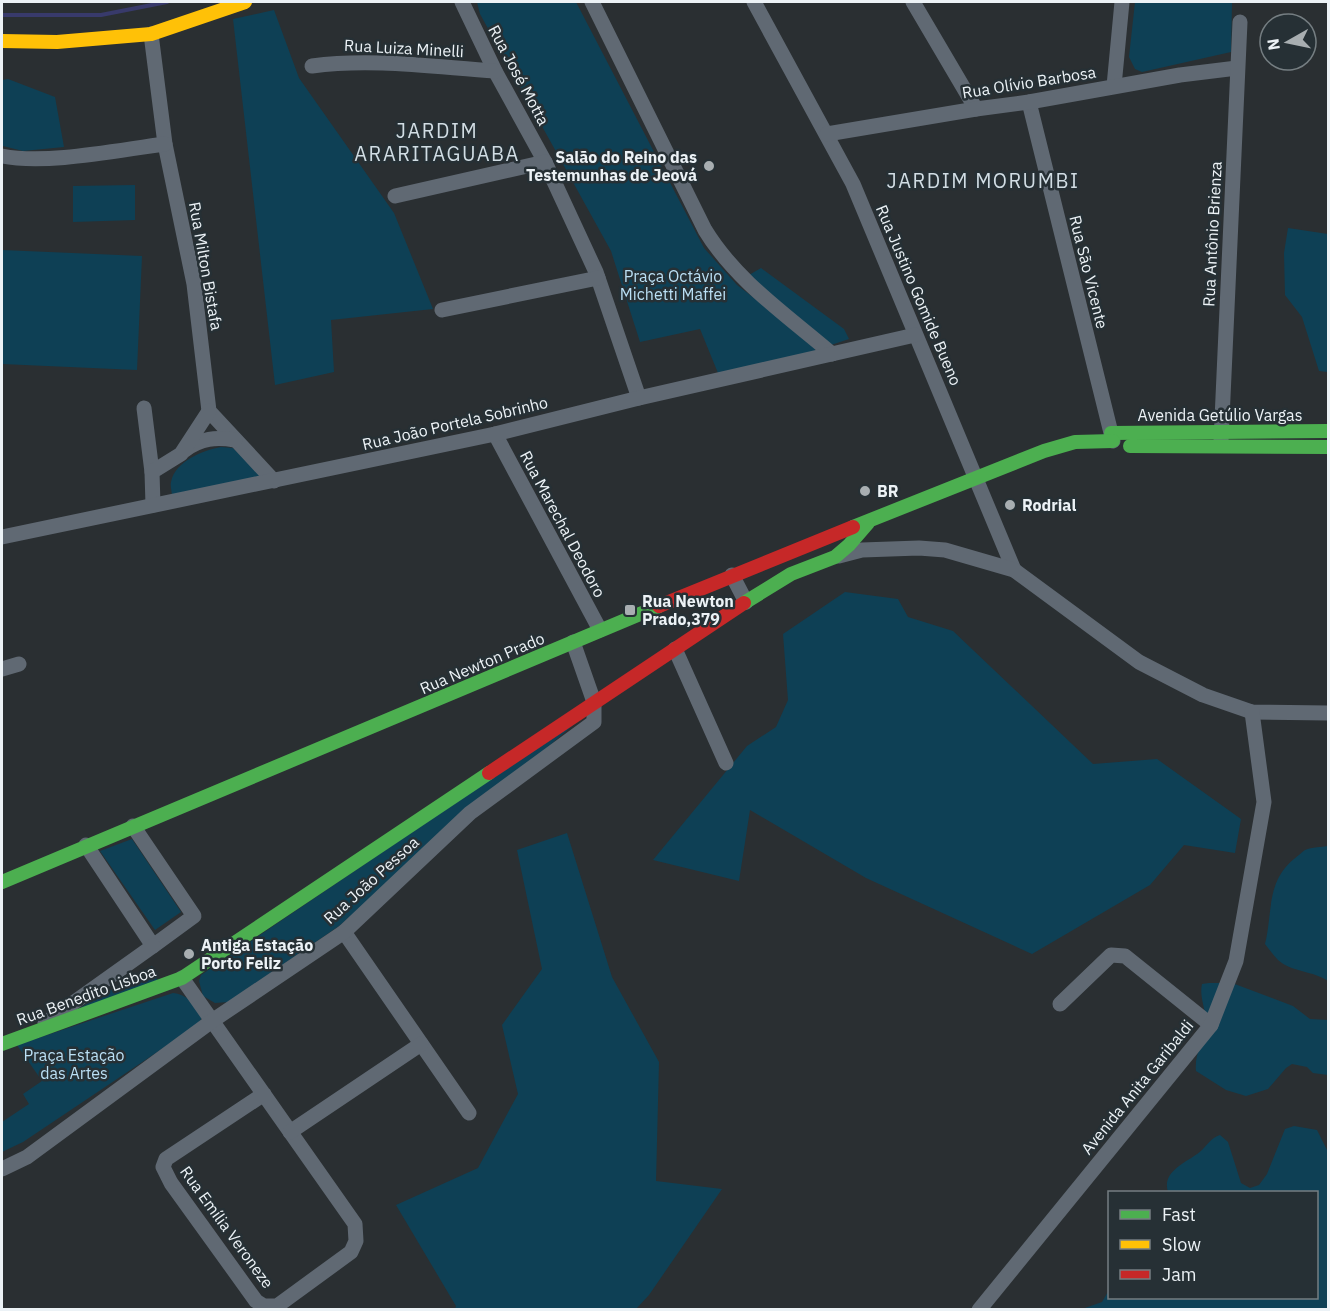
<svg xmlns="http://www.w3.org/2000/svg" width="1330" height="1311" font-family="'IBM Plex Sans',sans-serif">
  <style>
    .green { fill: #0e4055 }
    .lines { fill: none; stroke-linecap: round; stroke-linejoin: round }
    .stream { stroke: #383a6b; stroke-width: 4 }
    .street { stroke: #606973; stroke-width: 15 }
    .fast { stroke: #4caf50; stroke-width: 14 }
    .slow { stroke: #ffc107; stroke-width: 14 }
    .jam { stroke: #c62828; stroke-width: 14 }
    .poi-dot { fill: #a8aeb1; stroke: #263035; stroke-width: 2 }
    .labels { text-anchor: middle; dominant-baseline: central; stroke-width: 5; stroke-linejoin: round; paint-order: stroke }
    .street-label { font-size: 16px; fill: #ecf2f6; stroke: #263035 }
    .poi-label { font-size: 16px; font-weight: bold; fill: #ecf2f6; stroke: #263035; text-anchor: start }
    .park-label { font-size: 16px; fill: #badff4; stroke: #263035 }
    .quarter-label { font-size: 20px; letter-spacing: 1.5px; fill: #d1dde4; stroke: #263035 }
  </style>
  <rect width="100%" height="100%" fill="#2a2f32"/>
  <g class="green">
    <polygon points="477,2 576,2 704,248 737,285 808,339 815,346 815,352 718,373 700,329 640,342 611,251 480,14"/>
    <polygon points="1135,2 1232,2 1231,52 1142,72 1135,69 1129,57"/>
    <polygon points="274,10 299,78 394,213 433,309 331,320 334,372 275,385 233,19"/>
    <polygon points="8,79 55,97 64,147 23,151 3,146 2,80"/>
    <polygon points="135,185 135,220 73,222 73,186"/>
    <polygon points="1288,228 1328,234 1328,372 1319,371 1302,317 1285,295 1284,253"/>
    <polygon points="2,250 142,256 137,370 2,364"/>
    <polygon points="761,268 844,329 849,339 828,346 749,275"/>
    <path d="M221,447L233,448L259,473V480L172,497C172,492 170,486 171,482C175,461 204,450 221,447Z"/>
    <polygon points="845,592 898,599 908,617 953,631 1093,764 1157,759 1241,819 1235,853 1184,845 1150,885 1032,954 866,878 750,810 739,881 653,860 747,746 776,727 788,700 783,634"/>
    <polygon points="585,715 339,926 228,1002 215,1003 203,996 199,981 201,975"/>
    <polygon points="567,833 612,977 659,1062 656,1181 722,1189 649,1295 636,1309 455,1309 456,1306 396,1205 478,1168 518,1094 502,1025 542,969 517,850"/>
    <polygon points="132,839 181,912 155,930 100,851"/>
    <path d="M1328,846V981C1314,971 1291,972 1278,960C1273,955 1269,949 1265,944C1273,912 1266,882 1294,859C1298,856 1302,852 1305,850C1312,847 1322,847 1328,846Z"/>
    <polygon points="152,966 159,984 78,1009"/>
    <path d="M1209,983H1232L1293,1006L1310,1019L1328,1020V1075L1313,1073L1307,1067L1292,1064L1286,1068L1268,1089L1246,1096L1226,1090L1196,1071C1194,1053 1205,1040 1206,1023C1206,1009 1199,997 1202,984Z"/>
    <path d="M173,993C186,994 197,1005 202,1017L199,1024L23,1142L2,1152V1122L29,1104L23,1094L42,1081L17,1045Z"/>
    <path d="M1294,1126L1317,1130L1328,1152V1309H1082L1102,1302L1109,1290L1110,1298H1316V1192H1168C1161,1170 1189,1162 1202,1150C1208,1144 1211,1138 1220,1135L1228,1142L1241,1183L1250,1188L1259,1185L1267,1174L1285,1129Z"/>
  </g>
  <g class="lines">
    <polyline class="stream" points="2,15 101,15 167,2"/>
    <g class="street">
      <polyline points="462,2 495,71 545,162 596,272 639,398"/>
      <path d="M592,2L705,230C736,281 788,316 832,354"/>
      <polyline points="754,2 853,184 1014,570"/>
      <polyline points="913,2 976,109"/>
      <polyline points="151,34 165,144 194,284 209,411 274,481"/>
      <path d="M312,66C372,58 434,67 495,71"/>
      <polyline points="1114,86 1122,2"/>
      <polyline points="1029,102 1113,441"/>
      <polyline points="827,134 976,109 1029,102 1180,75 1237,68"/>
      <path d="M2,156C47,165 118,150 165,144"/>
      <polyline points="395,196 545,162"/>
      <polyline points="442,310 598,278"/>
      <polyline points="144,408 152,472"/>
      <polyline points="495,434 600,630"/>
      <polyline points="1221,441 1240,22"/>
      <path d="M185,450C201,438 216,437 235,440"/>
      <polyline points="153,505 152,472 181,454 209,411"/>
      <polyline points="2,537 495,434 639,398 915,335"/>
      <polyline points="839,556 862,550 919,548 945,550 1014,570 1139,662 1203,695 1252,712 1328,713"/>
      <polyline points="732,575 746,602"/>
      <polyline points="675,649 726,763"/>
      <polyline points="2,669 19,664"/>
      <polyline points="86,845 153,946 194,916 133,826"/>
      <polyline points="344,932 469,1113"/>
      <polyline points="182,978 355,1224 356,1241 351,1252 277,1306 264,1306 256,1301 171,1183 163,1167 166,1159 264,1094"/>
      <polyline points="1060,1004 1111,955 1125,956 1211,1025"/>
      <polyline points="45,1023 153,946"/>
      <polyline points="290,1132 421,1044"/>
      <polyline points="2,1169 27,1157 212,1021 344,932 470,813 594,722 594,702 573,642"/>
      <polyline points="979,1310 1211,1025 1236,961 1264,802 1252,712"/>
    </g>
    <g class="fast">
      <polyline points="1111,433 1328,431"/>
      <polyline points="1130,446 1328,447"/>
      <polyline points="853,527 1044,451 1075,442 1113,441"/>
      <polyline points="744,603 791,574 835,557 849,545 868,523"/>
      <polyline points="2,882 659,606"/>
      <polyline points="2,1044 182,978 489,773"/>
    </g>
    <polyline class="slow" points="2,41 57,42 151,34 245,2"/>
    <g class="jam">
      <polyline points="659,606 853,527"/>
      <polyline points="489,773 744,603"/>
    </g>
  </g>
  <g class="poi-dot">
    <circle cx="709" cy="166" r="6"/>
    <circle cx="865" cy="491" r="6"/>
    <circle cx="1010" cy="505" r="6"/>
    <rect x="624" y="604" width="12" height="12" rx="3"/>
    <circle cx="189" cy="954" r="6"/>
  </g>
  <g class="labels">
    <g class="street-label">
      <text transform="translate(404 48) rotate(3)">Rua Luiza Minelli</text>
      <text transform="translate(519 75) rotate(62)">Rua José Motta</text>
      <text transform="translate(1029 82) rotate(-9)">Rua Olívio Barbosa</text>
      <text transform="translate(1212 234) rotate(-87)">Rua Antônio Brienza</text>
      <text transform="translate(206 266) rotate(80)">Rua Milton Bistafa</text>
      <text transform="translate(1089 272) rotate(76)">Rua São Vicente</text>
      <text transform="translate(919 295) rotate(67)">Rua Justino Gomide Bueno</text>
      <text x="1220" y="415">Avenida Getúlio Vargas</text>
      <text transform="translate(455 423) rotate(-13)">Rua João Portela Sobrinho</text>
      <text transform="translate(563 524) rotate(62)">Rua Marechal Deodoro</text>
      <text transform="translate(482 663) rotate(-23)">Rua Newton Prado</text>
      <text transform="translate(371 880) rotate(-42)">Rua João Pessoa</text>
      <text transform="translate(86 995) rotate(-20)">Rua Benedito Lisboa</text>
      <text transform="translate(1137 1087) rotate(-51)">Avenida Anita Garibaldi</text>
      <text transform="translate(227 1227) rotate(54)">Rua Emília Veroneze</text>
    </g>
    <g class="poi-label">
      <text x="697" y="157" text-anchor="end">Salão do Reino das<tspan x="697" dy="18">Testemunhas de Jeová</tspan></text>
      <text x="877" y="491">BR</text>
      <text x="1022" y="505">Rodrial</text>
      <text x="642" y="601">Rua Newton<tspan x="642" dy="18">Prado,379</tspan></text>
      <text x="201" y="945">Antiga Estação<tspan x="201" dy="18">Porto Feliz</tspan></text>
    </g>
    <g class="park-label">
      <text x="673" y="276">Praça Octávio<tspan x="673" dy="18">Michetti Maffei</tspan></text>
      <text x="74" y="1055">Praça Estação<tspan x="74" dy="18">das Artes</tspan></text>
    </g>
    <g class="quarter-label">
      <text x="437" y="130">JARDIM<tspan x="437" dy="23">ARARITAGUABA</tspan></text>
      <text x="983" y="180">JARDIM MORUMBI</text>
    </g>
  </g>
  <rect width="1330" height="1311" fill="none" stroke="#ecf2f6" stroke-width="6"/>
  <rect x="1108" y="1191" width="210" height="108" fill="#263035" stroke="#757e82" stroke-width="1.5"/>
  <rect x="1120" y="1210" width="30" height="9" fill="#4caf50" stroke="#757e82" stroke-width="1.5"/>
  <text x="1162" y="1221" font-size="18" fill="#ecf2f6">Fast</text>
  <rect x="1120" y="1240" width="30" height="9" fill="#ffc107" stroke="#757e82" stroke-width="1.5"/>
  <text x="1162" y="1251" font-size="18" fill="#ecf2f6">Slow</text>
  <rect x="1120" y="1270" width="30" height="9" fill="#c62828" stroke="#757e82" stroke-width="1.5"/>
  <text x="1162" y="1281" font-size="18" fill="#ecf2f6">Jam</text>
  <g transform="translate(1288 42) rotate(261)"><circle r="28" fill="#263035" stroke="#757e82" stroke-width="1.5"/>
  <path d="M0-4.5L10 22L0 15L-10 22Z" fill="#a8aeb1"/>
  <text y="-9" font-size="16" font-weight="bold" text-anchor="middle" fill="#ecf2f6">N</text>
  </g>
</svg>
